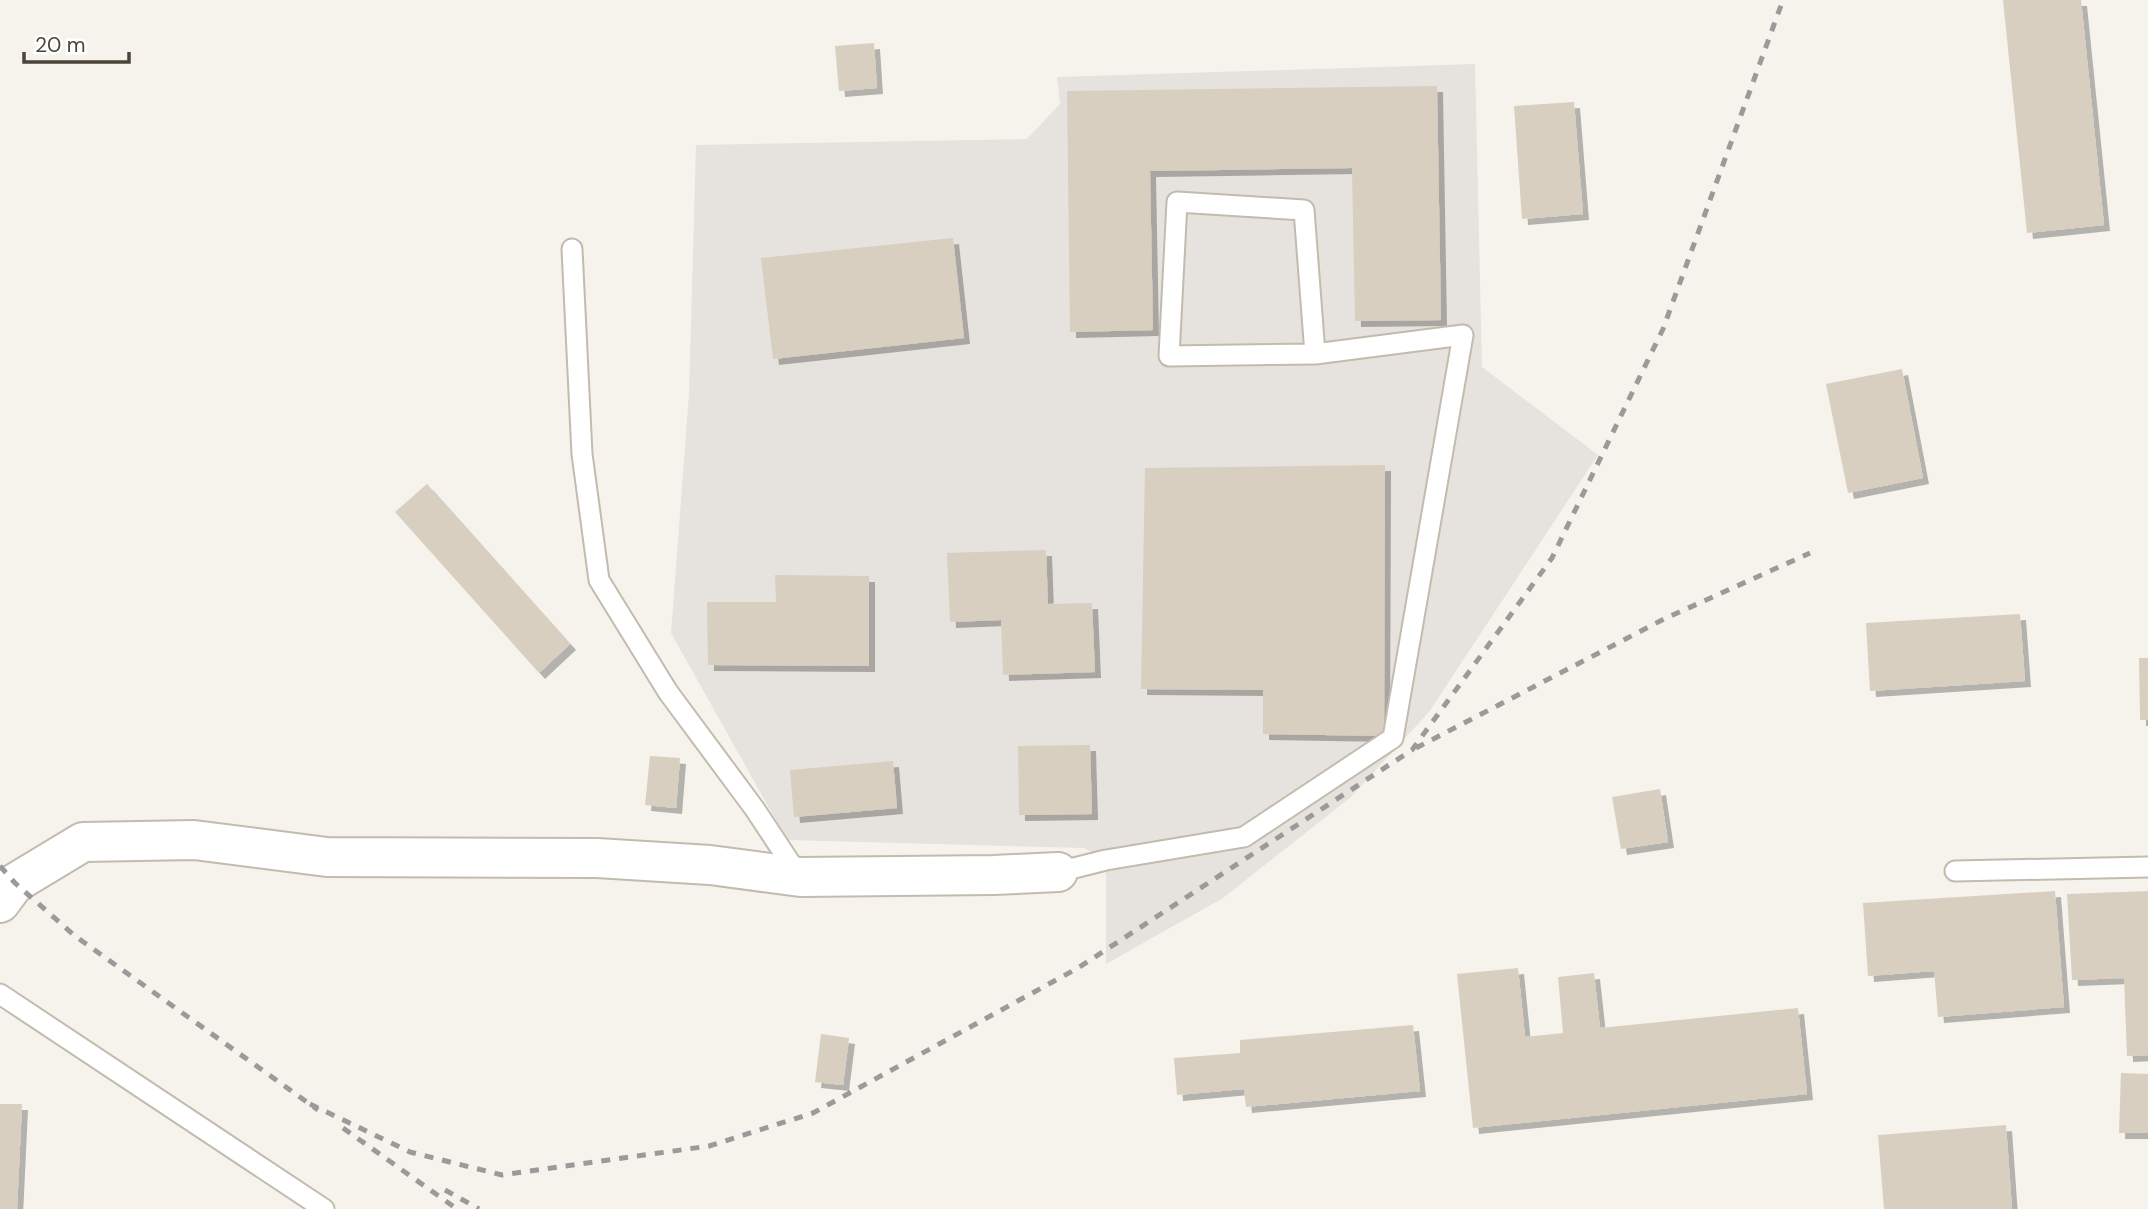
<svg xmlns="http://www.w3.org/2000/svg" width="2148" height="1209" font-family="'DM Sans',sans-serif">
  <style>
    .industrial { fill: #e6e2dd }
    .building { fill: #d8cfc1; filter: url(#shadow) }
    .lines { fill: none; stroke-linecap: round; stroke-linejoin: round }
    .service-casing { stroke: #c2bbae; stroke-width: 23 }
    .minor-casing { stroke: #c2bbae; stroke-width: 42 }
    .service { stroke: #fff; stroke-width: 19 }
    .minor { stroke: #fff; stroke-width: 38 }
    .rail { stroke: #9a9a9a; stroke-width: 5; stroke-dasharray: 9 9; stroke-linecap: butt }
  </style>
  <defs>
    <filter id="shadow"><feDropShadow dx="6" dy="6" stdDeviation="0" flood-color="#0004"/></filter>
  </defs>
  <rect width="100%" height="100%" fill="#f6f3ec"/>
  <polygon class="industrial" points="1475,64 1482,367 1598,455 1429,712 1351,797 1223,898 1106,964 1106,860 1084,848 787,840 671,633 689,394 696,145 1027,139 1060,104 1057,77"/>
  <g class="building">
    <polygon points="2003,0 2081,0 2104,225 2027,233"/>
    <polygon points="874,43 877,88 839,91 835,46"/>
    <polygon points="1437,86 1441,320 1355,321 1352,168 1150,171 1153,330 1070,332 1067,91"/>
    <polygon points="1574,102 1583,214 1522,219 1514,106"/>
    <polygon points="953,238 964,338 773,359 761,258"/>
    <polygon points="1902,369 1923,478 1848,493 1826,384"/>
    <polygon points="1385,465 1384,736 1263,734 1263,690 1141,689 1145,468"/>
    <polygon points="427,484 570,644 539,673 395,512"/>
    <polygon points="1046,550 1048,604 1092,603 1095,672 1003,675 1001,620 950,622 947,553"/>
    <polygon points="775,575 869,576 869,666 708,665 707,602 776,602"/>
    <polygon points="2020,614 2025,681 1870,691 1866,623"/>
    <polygon points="2139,658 2148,658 2148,720 2140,720"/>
    <polygon points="1090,745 1092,814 1019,815 1018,746"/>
    <polygon points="650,756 680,758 676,808 645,805"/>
    <polygon points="893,761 897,808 794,817 790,770"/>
    <polygon points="1660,789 1668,842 1621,849 1612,797"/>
    <polygon points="2055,891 2064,1007 1938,1017 1934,971 1868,976 1863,903"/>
    <polygon points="2148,891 2148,1055 2127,1056 2124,978 2072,980 2067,894"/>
    <polygon points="1518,968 1525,1037 1563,1033 1558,977 1594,973 1600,1028 1798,1008 1807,1094 1473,1128 1457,974"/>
    <polygon points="1413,1025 1420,1091 1246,1107 1244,1089 1177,1095 1174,1058 1240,1053 1240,1040"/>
    <polygon points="821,1034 849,1038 843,1085 815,1082"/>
    <polygon points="2121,1073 2148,1074 2148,1133 2119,1133"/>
    <polygon points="0,1104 22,1104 17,1209 0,1209"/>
    <polygon points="2006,1125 2012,1209 1884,1209 1878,1135"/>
  </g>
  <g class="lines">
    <defs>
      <g id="service">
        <polyline points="572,249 582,454 599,580 668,692 754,808 799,876"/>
        <polyline points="1955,871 2148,867"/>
        <polyline points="1058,872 1106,860 1244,837 1393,738 1463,335 1315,354 1304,210 1177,202 1169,356 1315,354"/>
        <polyline points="0,994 324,1209"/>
      </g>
      <polyline id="minor" points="0,903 15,883 83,842 194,840 327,857 597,858 710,865 800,877 994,875 1058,872"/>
    </defs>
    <use href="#service" class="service-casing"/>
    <use href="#minor" class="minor-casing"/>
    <use href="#service" class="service"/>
    <use href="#minor" class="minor"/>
    <g class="rail">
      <polyline points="1416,748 1664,619 1810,553"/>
      <polyline points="0,866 15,883 75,936 318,1110"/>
      <polyline points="310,1104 410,1152 502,1175 709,1146 813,1113 1078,968 1412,750 1552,558 1663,329 1783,0"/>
      <polyline points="343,1128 457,1209"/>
      <polyline points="445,1190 479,1209"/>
    </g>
  </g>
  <path d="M24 52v10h105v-10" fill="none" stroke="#4b4439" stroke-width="3.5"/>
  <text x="35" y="52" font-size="21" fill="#4b4439" stroke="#ffffff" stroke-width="5" paint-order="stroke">20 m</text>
</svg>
